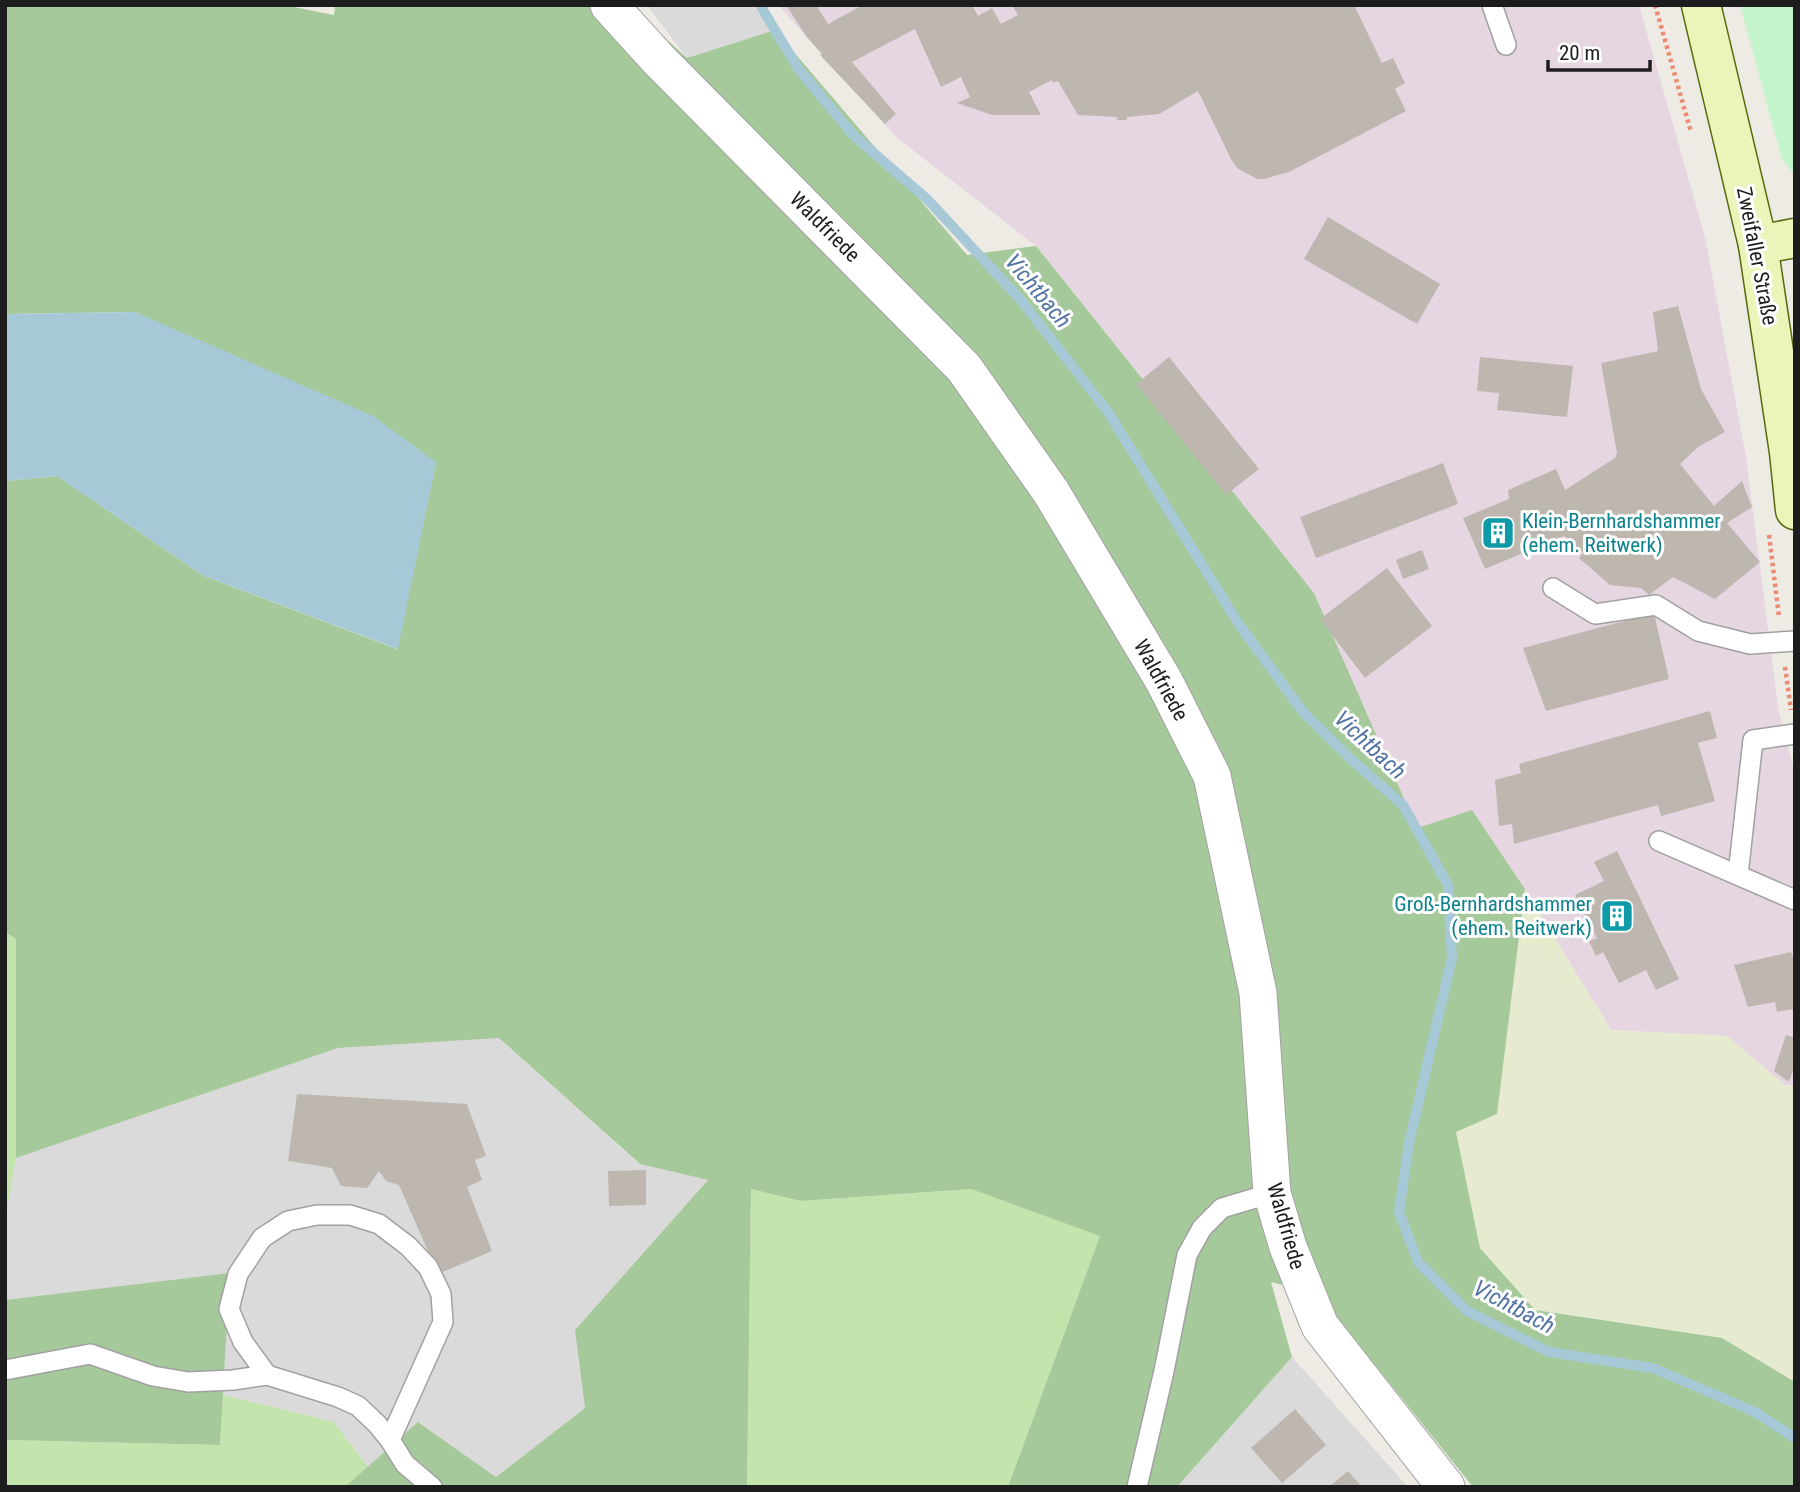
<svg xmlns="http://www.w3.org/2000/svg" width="1800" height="1492" font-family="'Roboto Condensed',sans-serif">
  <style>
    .residential { fill: #dbdada }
    .industrial { fill: #e6d6e1 }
    .farmland { fill: #e6ebd0 }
    .grass { fill: #c3e4ad }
    .forest { fill: #a5c99b }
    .park { fill: #c3f4cb }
    .water { fill: #a7c8d7 }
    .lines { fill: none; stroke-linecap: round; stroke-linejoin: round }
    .stream { stroke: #a7c8d7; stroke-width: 10 }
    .building { fill: #bdb7b0 }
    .lane-casing { stroke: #a1a1a1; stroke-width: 22 }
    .street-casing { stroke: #a1a1a1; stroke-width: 39 }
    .secondary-casing { stroke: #586a0d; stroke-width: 41 }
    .path { stroke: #ee8a73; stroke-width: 4.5; stroke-dasharray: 3.5 3.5; stroke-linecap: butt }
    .lane { stroke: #fff; stroke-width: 19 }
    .street { stroke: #fff; stroke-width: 37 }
    .secondary { stroke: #ecf4ba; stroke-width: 38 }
    .labels { text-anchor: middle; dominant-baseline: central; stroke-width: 6; stroke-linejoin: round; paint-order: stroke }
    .street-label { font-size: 21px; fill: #1d1d1d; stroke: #fff }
    .culture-label { font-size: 21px; fill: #0d838f; stroke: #fff; text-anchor: start }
    .water-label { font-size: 23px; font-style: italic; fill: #5174a4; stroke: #fff }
  </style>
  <rect width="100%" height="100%" fill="#edebe3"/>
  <g class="residential">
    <polygon points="647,5 752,5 775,30 687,58"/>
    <polygon points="499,1038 639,1164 708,1180 575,1330 585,1408 496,1477 419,1422 368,1467 334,1422 223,1395 230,1274 5,1300 5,1222 16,1158 338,1048"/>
    <polygon points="1292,1357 1408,1487 1177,1487"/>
  </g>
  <polygon class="industrial" points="778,5 1639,5 1705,237 1746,457 1778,707 1795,775 1795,1086 1785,1085 1727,1036 1611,1030 1525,889 1472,810 1417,828 1314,593 1036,246 896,137"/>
  <polygon class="farmland" points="1525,889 1611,1030 1727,1036 1785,1085 1795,1086 1795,1382 1722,1338 1535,1310 1480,1248 1456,1132 1497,1113"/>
  <g class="grass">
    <polygon points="5,932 16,939 16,1158 5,1222"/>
    <polygon points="751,1189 801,1201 971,1189 1100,1236 1008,1487 747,1487"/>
    <polygon points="223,1395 334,1422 368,1467 345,1487 5,1487 5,1440 220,1445"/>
  </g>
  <g class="forest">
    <polygon points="5,5 284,5 334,15 335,5 629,5 687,58 775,30 967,255 1036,246 1314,593 1417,828 1472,810 1525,889 1497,1114 1456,1132 1480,1248 1535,1310 1722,1338 1795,1382 1795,1487 1473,1487 1319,1295 1271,1282 1292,1357 1177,1487 1008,1487 1100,1236 971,1189 801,1201 751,1189 747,1487 345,1487 418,1422 496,1477 585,1408 575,1330 708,1180 640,1164 499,1038 338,1048 16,1158 16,939 5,932 5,481 57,476 204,576 397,649 436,462 135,312 5,314"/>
    <polygon points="230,1273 220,1445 5,1440 5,1300"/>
  </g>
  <polygon class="park" points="1740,5 1795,5 1795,175 1782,159"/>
  <polygon class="water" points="135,312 373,416 436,462 398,649 204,576 57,476 5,481 5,314"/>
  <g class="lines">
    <polyline class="stream" points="760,5 798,68 853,135 927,199 1020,299 1108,412 1238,623 1303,712 1352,760 1403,805 1448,885 1452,958 1409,1143 1399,1212 1418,1262 1467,1311 1549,1352 1653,1368 1755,1412 1795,1438"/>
  </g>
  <g class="building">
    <polygon points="786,5 816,5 828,24 863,5 972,5 978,16 992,8 1001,24 1018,15 1012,5 1354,5 1382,63 1393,58 1405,83 1395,89 1406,111 1289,172 1264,179 1257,179 1237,168 1231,159 1198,91 1159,114 1127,117 1127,120 1117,120 1117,117 1078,115 1058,81 1053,83 1052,80 1029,92 1041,115 992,115 957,103 970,97 961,77 941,87 915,29 852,62 896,114 885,124 820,55 822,54 806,36"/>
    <polygon points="1328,217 1440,284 1417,324 1304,259"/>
    <polygon points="1678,306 1701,389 1725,432 1698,447 1680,464 1714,506 1742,481 1752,507 1727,523 1760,562 1715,599 1673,577 1649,595 1641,588 1610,585 1579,558 1583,553 1564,536 1485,569 1463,518 1509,499 1508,490 1556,469 1565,490 1615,458 1617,453 1601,363 1658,351 1653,312"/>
    <polygon points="1169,357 1259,469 1226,495 1136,384"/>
    <polygon points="1480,357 1573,366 1567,417 1497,410 1499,393 1477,391"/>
    <polygon points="1443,463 1458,504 1316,558 1300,517"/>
    <polygon points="1422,550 1429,569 1403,579 1396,560"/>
    <polygon points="1387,568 1432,626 1365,678 1320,619"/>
    <polygon points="1654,613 1669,679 1546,711 1523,648"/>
    <polygon points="1710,711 1717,738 1698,743 1715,801 1661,816 1658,805 1514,844 1512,824 1499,826 1495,780 1521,773 1519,764"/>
    <polygon points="1617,851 1679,979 1656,990 1646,970 1619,983 1603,952 1596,956 1589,941 1597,938 1575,895 1604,881 1594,862"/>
    <polygon points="1791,952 1795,963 1795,1009 1777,1012 1775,1002 1748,1007 1734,965"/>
    <polygon points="1786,1035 1795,1038 1795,1064 1789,1082 1774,1071"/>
    <polygon points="297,1094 467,1104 486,1156 475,1160 482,1180 467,1187 492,1251 438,1274 399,1185 386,1181 379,1171 367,1188 341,1186 332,1168 288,1161"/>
    <polygon points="646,1170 646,1205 609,1206 608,1171"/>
    <polygon points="1295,1409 1326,1445 1282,1483 1251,1448"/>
    <polygon points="1348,1471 1362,1487 1329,1487"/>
  </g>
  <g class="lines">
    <defs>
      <g id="lane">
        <polyline points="1492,5 1506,45"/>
        <polyline points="1553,588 1595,614 1656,605 1698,631 1750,644 1795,641"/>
        <polyline points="1659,841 1795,900"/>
        <polyline points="1738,875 1753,740 1795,734"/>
        <polyline points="5,1370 90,1354 153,1376 188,1382 233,1380 267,1375 338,1397 358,1406 377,1424 390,1440 405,1464 432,1487"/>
        <polyline points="267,1375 243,1342 229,1309 238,1274 262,1238 288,1221 317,1215 350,1215 379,1224 408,1246 428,1267 441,1294 443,1322 390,1440"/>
        <polyline points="1137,1487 1164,1371 1187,1255 1202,1228 1222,1208 1272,1193"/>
      </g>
      <polyline id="street" points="609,5 658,59 964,368 1051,492 1164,681 1212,776 1258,993 1272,1193 1288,1247 1320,1326 1446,1487"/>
      <g id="secondary">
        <polyline points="1701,5 1758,245 1789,452 1795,510"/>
        <polyline points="1758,245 1795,238"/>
      </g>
    </defs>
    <use href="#lane" class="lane-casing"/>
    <use href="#street" class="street-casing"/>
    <use href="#secondary" class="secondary-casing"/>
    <g class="path">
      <polyline points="1655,5 1691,132"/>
      <polyline points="1769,535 1779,617"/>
      <polyline points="1785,667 1791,710"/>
    </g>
    <use href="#lane" class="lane"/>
    <use href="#street" class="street"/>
    <use href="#secondary" class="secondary"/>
  </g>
  <defs>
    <symbol id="building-square" viewBox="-11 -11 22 22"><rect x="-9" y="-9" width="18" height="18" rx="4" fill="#0f9aa8" stroke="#fff"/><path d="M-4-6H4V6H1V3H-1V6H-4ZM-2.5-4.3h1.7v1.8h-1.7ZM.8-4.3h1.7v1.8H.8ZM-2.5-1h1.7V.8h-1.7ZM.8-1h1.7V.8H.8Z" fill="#fff"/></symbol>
  </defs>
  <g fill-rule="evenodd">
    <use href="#building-square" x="1479" y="514" width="38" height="38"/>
    <use href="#building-square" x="1598" y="897" width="38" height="38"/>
  </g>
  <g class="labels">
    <g class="street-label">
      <text transform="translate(825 227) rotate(45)">Waldfriede</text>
      <text transform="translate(1757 256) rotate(79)">Zweifaller Straße</text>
      <text transform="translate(1161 680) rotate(61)">Waldfriede</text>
      <text transform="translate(1286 1226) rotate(74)">Waldfriede</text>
    </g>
    <g class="culture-label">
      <text x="1522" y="521">Klein-Bernhardshammer<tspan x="1522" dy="24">(ehem. Reitwerk)</tspan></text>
      <text x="1592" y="904" text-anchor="end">Groß-Bernhardshammer<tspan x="1592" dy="24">(ehem. Reitwerk)</tspan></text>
    </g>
    <g class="water-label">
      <text transform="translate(1038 291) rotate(50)">Vichtbach</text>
      <text transform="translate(1370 745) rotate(43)">Vichtbach</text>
      <text transform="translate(1514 1307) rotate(28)">Vichtbach</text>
    </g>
  </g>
  <rect width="1800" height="1492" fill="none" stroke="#1d1d1d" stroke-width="14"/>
  <path d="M1548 60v10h102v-10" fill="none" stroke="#1d1d1d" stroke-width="3.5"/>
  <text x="1559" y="60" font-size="21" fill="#1d1d1d" stroke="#ffffff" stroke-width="5" paint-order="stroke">20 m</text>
</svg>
